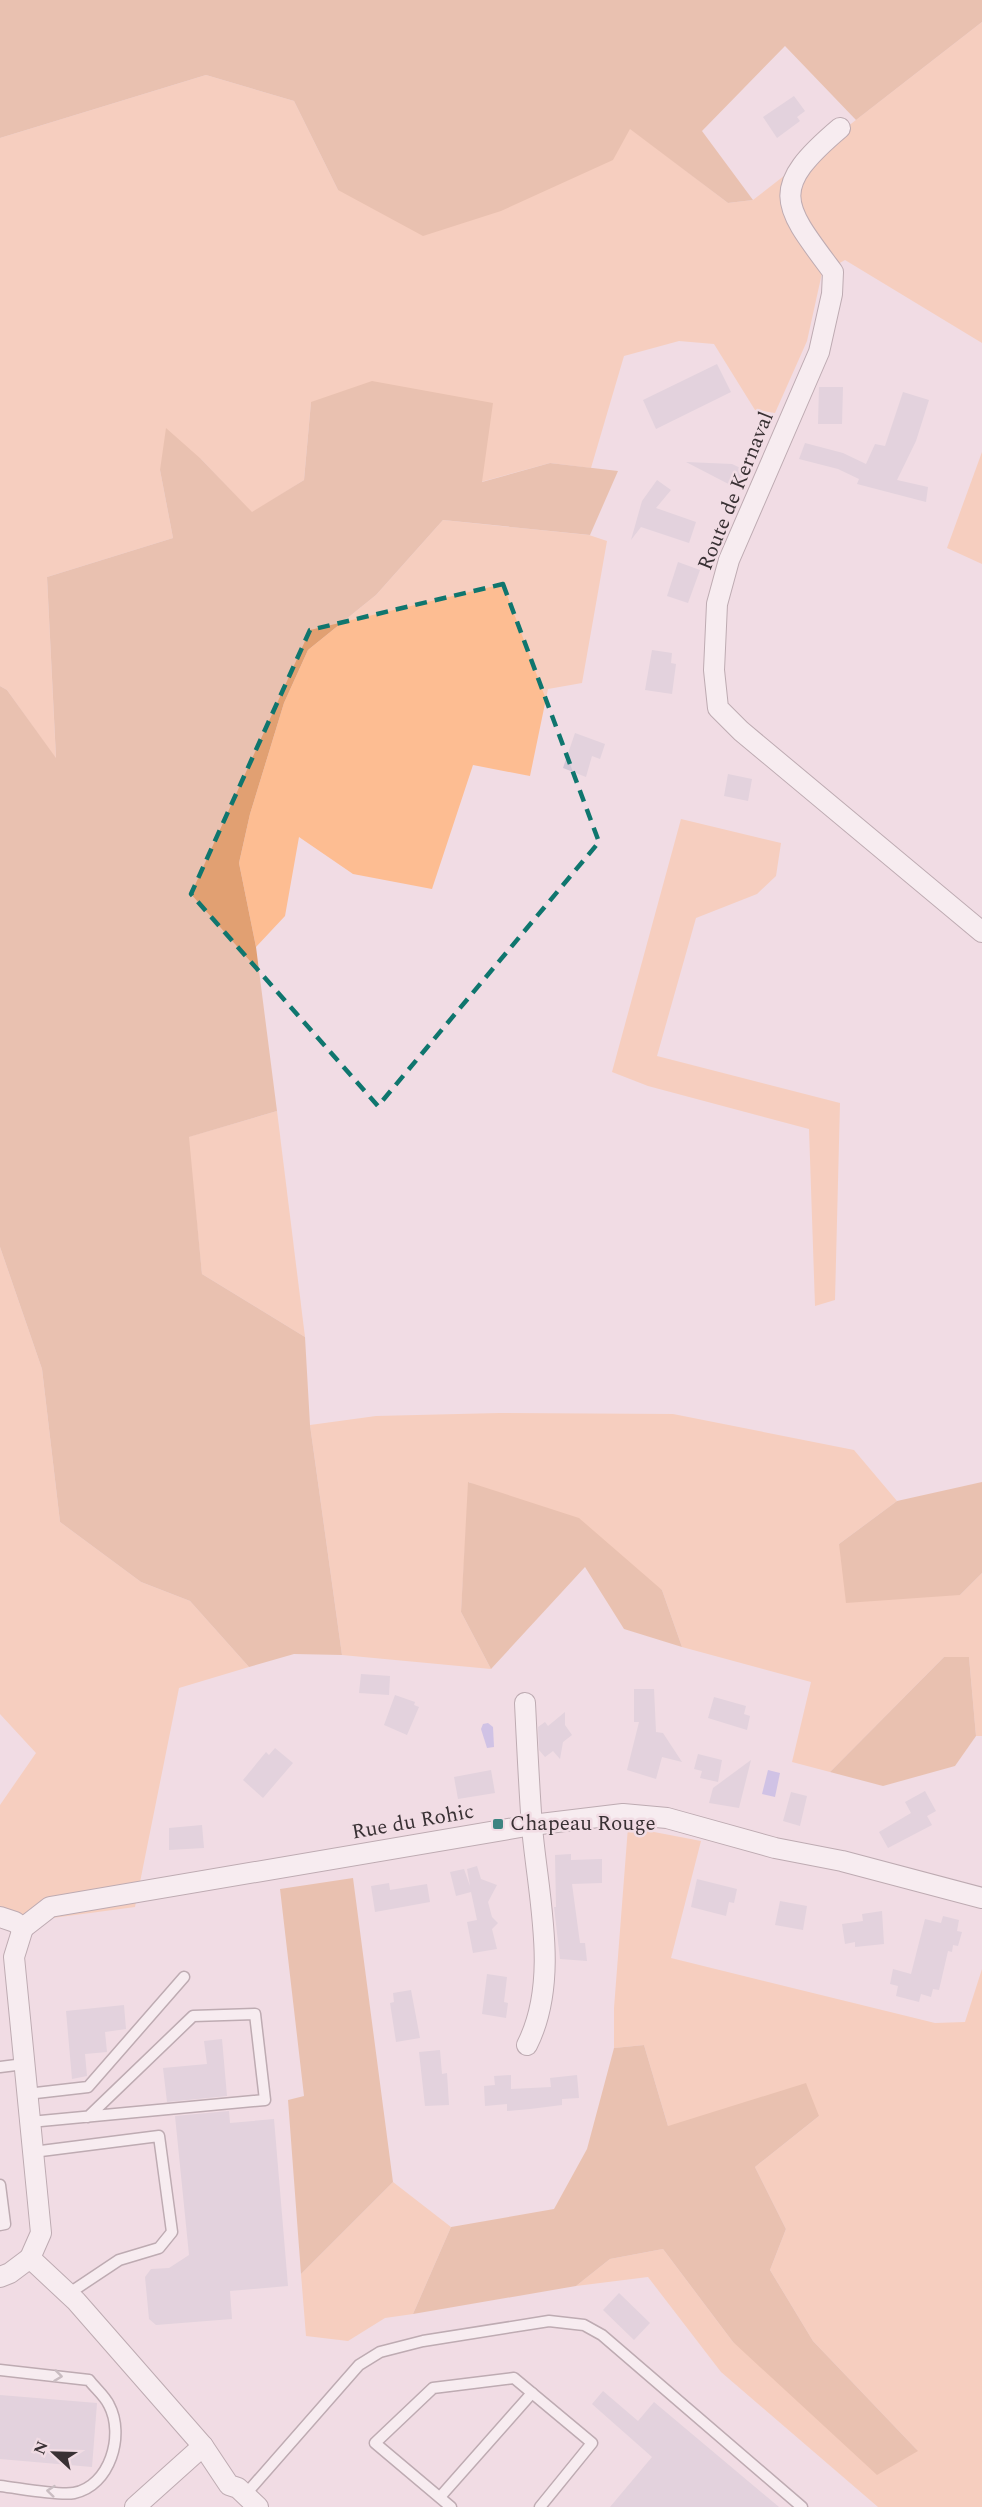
<svg xmlns="http://www.w3.org/2000/svg" width="982" height="2507" font-family="Spectral,serif">
  <style>
    .green { fill: #fdbd92 }
    .forest { fill: #e1a072 }
    .water { fill: #a8a2e7 }
    .building { fill: #d2c6d5 }
    .lines { fill: none; stroke-linecap: round; stroke-linejoin: round }
    .service-casing { stroke: #816f76; stroke-width: 13 }
    .minor-casing { stroke: #816f76; stroke-width: 22 }
    .service { stroke: #fff; stroke-width: 10 }
    .minor { stroke: #fff; stroke-width: 20 }
    .oneway { stroke: #9c989a }
    .marked { fill: none; stroke: #0f766e; stroke-width: 4.5; stroke-dasharray: 12 8; stroke-linejoin: round }
    .poi-dot { fill: #3c8481; stroke: #f1dce4; stroke-width: 2 }
    .labels { text-anchor: middle; dominant-baseline: central; stroke-width: 5; stroke-linejoin: round; paint-order: stroke }
    .street-label { font-size: 21px; fill: #393134; stroke: #f1dce4 }
    .poi-label { font-size: 21px; fill: #393134; stroke: #f1dce4; text-anchor: start }
  </style>
  <rect width="100%" height="100%" fill="#f1dce4"/>
  <g class="green">
    <polygon points="982,22 982,343 845,260 822,273 807,341 775,413 755,410 714,344 679,341 624,356 591,468 550,463 481,482 311,402 304,480 252,513 201,459 160,470 173,538 47,577 56,759 7,690 0,686 0,138 206,75 294,101 338,190 630,128 728,203 753,200"/>
    <polygon points="982,452 982,564 947,548"/>
    <polygon points="443,520 589,535 607,541 582,683 548,689 530,776 473,765 432,889 353,874 299,837 285,916 256,947 239,863 250,814 284,703 308,650 376,595"/>
    <polygon points="681,819 781,843 776,876 757,894 696,918 657,1056 840,1103 835,1300 815,1306 809,1129 648,1086 612,1072"/>
    <polygon points="277,1111 305,1337 202,1274 188,1137"/>
    <polygon points="0,1247 42,1369 60,1522 141,1582 190,1601 249,1667 179,1688 135,1907 0,1925 0,1805 36,1753 0,1714"/>
    <polygon points="499,1413 673,1414 854,1450 897,1501 839,1544 960,1595 982,1573 982,1736 976,1736 969,1657 944,1657 830,1772 792,1762 811,1682 682,1647 662,1590 469,1482 461,1612 491,1669 342,1655 310,1425 376,1416"/>
    <polygon points="628,1827 701,1841 671,1958 935,2023 965,2022 982,1969 982,2507 878,2507 721,2372 648,2277 576,2286 610,2259 663,2249 733,2342 917,2450 813,2341 770,2270 786,2229 755,2167 819,2116 668,2126 644,2045 614,2048 614,2008"/>
    <polygon points="393,2182 451,2227 413,2314 385,2318 348,2341 306,2336 301,2274"/>
  </g>
  <g class="forest">
    <polygon points="0,0 982,0 982,22 856,120 785,46 702,131 753,200 728,203 630,129 613,160 501,211 423,236 338,190 294,101 206,75 0,138"/>
    <polygon points="372,381 493,403 482,482 550,463 618,471 590,535 443,520 376,595 308,650 284,703 250,814 239,863 256,947 277,1111 189,1137 202,1274 305,1337 310,1425 342,1655 294,1654 249,1667 190,1601 141,1582 60,1522 42,1369 0,1247 0,686 7,690 56,758 47,577 173,538 160,470 166,428 201,459 252,512 304,480 311,402"/>
    <polygon points="468,1482 579,1518 662,1590 682,1647 624,1629 585,1567 491,1669 461,1612"/>
    <polygon points="982,1482 982,1573 960,1595 846,1603 839,1544 897,1501"/>
    <polygon points="944,1657 969,1657 976,1736 955,1766 883,1786 830,1772"/>
    <polygon points="353,1878 393,2182 301,2274 288,2100 304,2096 280,1889"/>
    <polygon points="644,2045 668,2126 806,2083 819,2116 755,2167 786,2229 770,2270 813,2341 918,2451 877,2475 733,2342 663,2249 610,2259 576,2286 413,2314 451,2227 554,2209 587,2149 614,2048"/>
  </g>
  <g class="water">
    <polygon points="488,1723 493,1727 494,1747 487,1748 481,1729 483,1724"/>
    <polygon points="768,1770 780,1773 775,1797 762,1794"/>
  </g>
  <g class="building">
    <polygon points="794,96 805,111 797,117 800,121 777,138 763,117"/>
    <polygon points="717,364 731,392 656,429 643,400"/>
    <polygon points="819,387 843,387 842,424 818,424"/>
    <polygon points="903,392 929,400 916,441 897,480 928,487 926,502 857,484 859,479 838,469 799,459 805,443 843,453 866,464 875,444 885,446"/>
    <polygon points="686,462 732,464 751,473 742,491"/>
    <polygon points="657,480 671,490 656,508 696,522 689,543 641,527 631,540 642,501"/>
    <polygon points="678,562 700,570 688,603 667,596"/>
    <polygon points="652,650 672,653 671,663 676,664 672,694 645,690"/>
    <polygon points="575,733 605,744 600,759 592,756 586,777 563,768"/>
    <polygon points="728,774 752,779 748,801 724,796"/>
    <polygon points="361,1674 390,1676 389,1695 359,1693"/>
    <polygon points="634,1689 654,1689 656,1732 663,1733 682,1762 662,1757 656,1779 627,1770 639,1722 634,1722"/>
    <polygon points="395,1695 415,1702 414,1705 419,1707 407,1735 384,1725"/>
    <polygon points="714,1697 746,1706 744,1714 750,1716 747,1730 708,1718"/>
    <polygon points="565,1712 565,1725 572,1735 563,1742 560,1759 553,1751 545,1757 539,1750 538,1727 545,1722 548,1726"/>
    <polygon points="275,1748 293,1763 263,1798 243,1780 266,1752 269,1755"/>
    <polygon points="698,1754 722,1760 718,1782 700,1778 702,1771 694,1769"/>
    <polygon points="751,1760 739,1808 709,1803 713,1788"/>
    <polygon points="491,1770 495,1793 458,1799 454,1777"/>
    <polygon points="925,1791 936,1811 927,1816 932,1825 888,1848 879,1832 911,1813 905,1802"/>
    <polygon points="791,1792 807,1796 800,1826 783,1821"/>
    <polygon points="202,1825 204,1848 169,1850 169,1828"/>
    <polygon points="571,1854 571,1860 602,1859 602,1883 572,1884 580,1943 585,1943 587,1961 560,1959 554,1907 556,1907 555,1855"/>
    <polygon points="477,1866 481,1879 497,1885 488,1902 492,1917 498,1923 492,1929 497,1949 473,1953 467,1922 477,1920 471,1892 456,1896 450,1872 464,1869 470,1886 467,1869"/>
    <polygon points="697,1879 737,1889 734,1903 729,1902 726,1916 691,1907"/>
    <polygon points="389,1883 390,1890 427,1884 430,1902 375,1912 371,1886"/>
    <polygon points="780,1901 807,1906 803,1930 775,1925"/>
    <polygon points="882,1911 884,1944 855,1947 855,1942 845,1944 842,1924 863,1921 862,1914"/>
    <polygon points="943,1916 959,1920 957,1931 962,1932 958,1946 953,1945 952,1952 948,1951 939,1990 933,1989 931,1997 921,1994 919,2002 896,1996 898,1986 890,1984 893,1969 911,1974 925,1919 941,1923"/>
    <polygon points="487,1974 507,1977 504,2002 508,2003 506,2018 482,2014"/>
    <polygon points="411,1990 420,2038 396,2042 390,2003 394,2002 393,1993"/>
    <polygon points="124,2005 126,2029 105,2032 107,2052 85,2054 87,2076 72,2079 66,2011"/>
    <polygon points="222,2039 227,2096 167,2102 163,2068 207,2064 204,2041"/>
    <polygon points="440,2050 442,2074 447,2073 449,2105 425,2106 419,2052"/>
    <polygon points="511,2075 511,2089 551,2087 550,2078 577,2075 579,2098 562,2099 562,2105 530,2109 507,2111 507,2104 485,2106 484,2086 495,2085 494,2076"/>
    <polygon points="229,2111 230,2123 274,2119 288,2286 230,2291 232,2319 156,2325 149,2319 145,2277 151,2269 169,2268 189,2255 175,2116"/>
    <polygon points="619,2293 650,2323 634,2340 603,2310"/>
    <polygon points="603,2391 638,2421 654,2402 779,2507 610,2507 652,2457 592,2404"/>
    <polygon points="0,2395 97,2403 92,2467 0,2459"/>
  </g>
  <g class="lines">
    <defs>
      <g id="service">
        <polyline points="0,2067 24,2064"/>
        <polyline points="27,2094 88,2087 184,1977"/>
        <polyline points="30,2122 265,2100 255,2014 193,2016 88,2117"/>
        <polyline points="33,2152 159,2136 172,2232 159,2248 119,2260 68,2294"/>
        <polyline points="0,2185 5,2224 0,2225"/>
        <path d="M0,2370L89,2380C95,2388 105,2396 109,2405C125,2435 110,2486 74,2493C59,2496 18,2488 0,2486"/>
        <polyline points="245,2495 359,2365 380,2352 423,2341 549,2321 584,2325 602,2335 802,2507"/>
        <polyline points="440,2497 532,2393"/>
        <polyline points="451,2507 375,2443 433,2388 514,2378 592,2443 540,2507"/>
      </g>
      <g id="minor">
        <path d="M840,128C768,189 782,204 833,272L832,294L819,352L729,560L717,604L714,670L718,708L741,731L982,932"/>
        <path d="M525,1703C527,1744 529,1786 532,1827C538,1897 560,1980 527,2045"/>
        <polyline points="0,1917 15,1922 23,1928 50,1907 532,1825 623,1814 667,1818 775,1848 842,1861 982,1898"/>
        <polyline points="23,1928 14,1957 41,2233 30,2258"/>
        <polyline points="0,2277 10,2273 30,2258 76,2301 203,2446 229,2485 238,2488 258,2507"/>
        <polyline points="135,2507 203,2446"/>
      </g>
    </defs>
    <use href="#service" class="service-casing"/>
    <use href="#minor" class="minor-casing"/>
    <use href="#service" class="service"/>
    <use href="#minor" class="minor"/>
  </g>
  <defs><path id="oneway-chevron" d="M-2-3.5L2.5 0L-2 3.5" fill="none" stroke-width="1.6" stroke-linecap="round" stroke-linejoin="round" transform="scale(1.5)"/></defs>
  <g class="oneway">
    <use href="#oneway-chevron" transform="translate(58 2376) rotate(7)"/>
    <use href="#oneway-chevron" transform="translate(51 2491) rotate(-174)"/>
  </g>
  <path d="M0 0H982V2507H0ZM503,584L599,842L378,1106L191,894L310,630Z" fill="#f1dce4" fill-opacity=".55" fill-rule="evenodd"/>
  <path class="marked" d="M503,584L599,842L378,1106L191,894L310,630Z"/>
  <rect class="poi-dot" x="492" y="1818" width="12" height="12" rx="3"/>
  <g class="labels">
    <g class="street-label">
      <text transform="translate(736 491) rotate(-68)">Route de Kernaval</text>
      <text transform="translate(413 1822) rotate(-10)">Rue du Rohic</text>
    </g>
    <g class="poi-label">
      <text x="510" y="1824">Chapeau Rouge</text>
    </g>
  </g>
  <g transform="translate(54 2453) rotate(292)" stroke="#f1dce4" stroke-width="4.5" paint-order="stroke">
  <path d="M0-4.5L10 22L0 15L-10 22Z" fill="#393134"/>
  <text y="-9" font-size="16" font-weight="bold" text-anchor="middle" fill="#393134">N</text>
  </g>
</svg>
